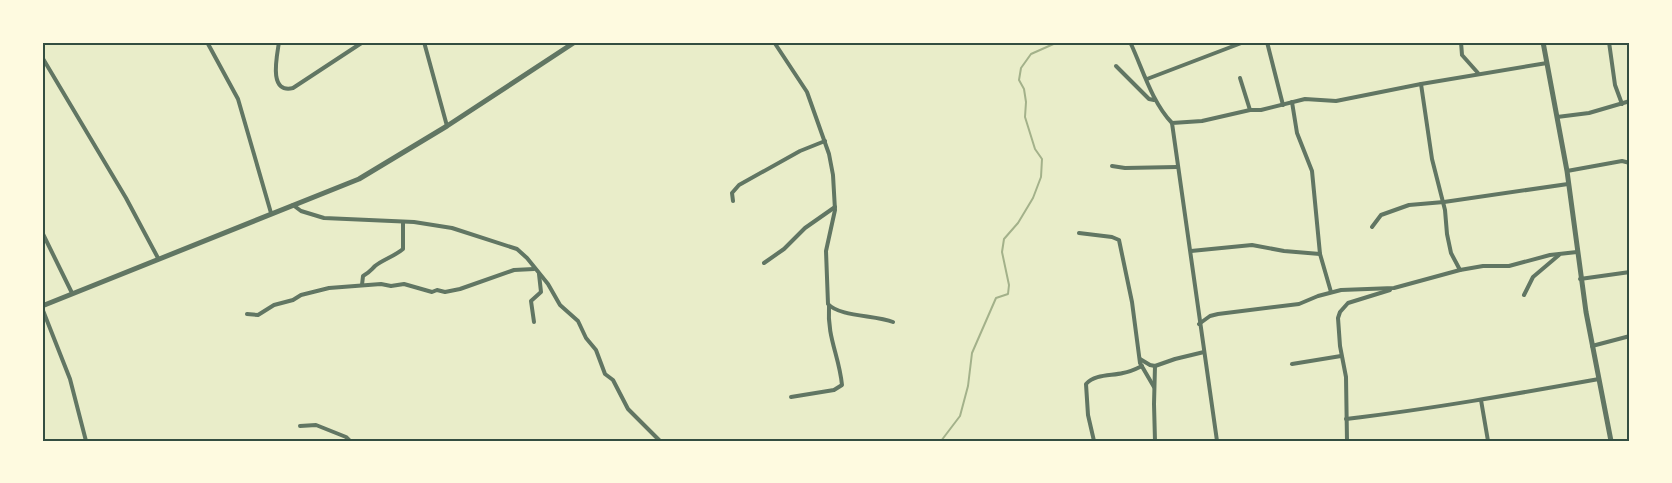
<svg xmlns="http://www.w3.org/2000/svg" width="1672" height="483" font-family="'Source Serif 4',serif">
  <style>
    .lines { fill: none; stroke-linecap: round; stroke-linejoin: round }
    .stream { stroke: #a3b18a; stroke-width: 2 }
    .minor { stroke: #617663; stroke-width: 4 }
    .tertiary { stroke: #617663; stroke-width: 5 }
    .neatline { fill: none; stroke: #344e41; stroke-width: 2 }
  </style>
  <rect width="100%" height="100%" fill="#e9edc9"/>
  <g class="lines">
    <polyline class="stream" points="941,441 960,416 968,386 972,353 996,298 1008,294 1009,285 1002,252 1004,239 1018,223 1033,198 1041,177 1042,159 1035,149 1025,117 1026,102 1024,89 1019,80 1021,68 1031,54 1058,42"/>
    <g class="minor">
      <polyline points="207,42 238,99 271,213"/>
      <path d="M279,42C277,56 268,94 293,88L363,42"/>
      <polyline points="424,42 447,126"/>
      <path d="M774,42L807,92L829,154L833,175L835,210L826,251L828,304C840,317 875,315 893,322"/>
      <polyline points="1267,42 1283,105"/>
      <polyline points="1461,42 1462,55 1478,73"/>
      <polyline points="1609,42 1615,85 1622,104"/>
      <path d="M1131,44C1143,70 1152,102 1172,123"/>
      <polyline points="42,57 126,198 158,258"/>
      <polyline points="1116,66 1149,99 1154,100"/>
      <polyline points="1240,78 1250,110"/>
      <polyline points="1147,79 1244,42"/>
      <polyline points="1421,84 1432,159 1445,210 1447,234 1451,253 1460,270"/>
      <polyline points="1292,102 1297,133 1312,171 1320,254 1331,292"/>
      <polyline points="1557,117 1589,113 1630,101"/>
      <polyline points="1112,166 1125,168 1177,167"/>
      <polyline points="1567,171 1622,161 1630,163"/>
      <polyline points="733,201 732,193 739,185 800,151 825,141"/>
      <polyline points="293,205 301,211 324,218 414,222 452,228 517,249 527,258 548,284 560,305 578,321 586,338 596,350 605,374 613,380 628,409 660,441"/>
      <polyline points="1372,227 1381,215 1409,205 1444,202 1568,184"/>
      <polyline points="42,232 72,293"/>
      <polyline points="1079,233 1112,237 1119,240 1132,302 1140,363 1154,387"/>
      <polyline points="1191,251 1252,245 1284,251 1320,254"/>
      <polyline points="764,263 784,249 805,228 835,207"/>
      <polyline points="1580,279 1630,272"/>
      <path d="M362,285L363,276C370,272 370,271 375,266C382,260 395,256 403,249V222"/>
      <polyline points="1524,295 1533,277 1559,255"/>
      <polyline points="42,308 70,379 86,441"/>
      <polyline points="247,314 258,315 274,305 293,300 301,295 329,288 381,284 391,286 404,284 432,292 437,290 445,292 460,289 514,270 534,269"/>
      <polyline points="534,322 531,301 541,292 539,274"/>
      <polyline points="1199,324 1210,316 1218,314 1299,304 1318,296 1341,290 1394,288 1460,270 1483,266 1509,266 1550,255 1577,252"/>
      <polyline points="1592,346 1630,336"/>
      <polyline points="1140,359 1150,365 1155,366 1175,359 1204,352"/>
      <polyline points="1292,364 1341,356"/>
      <polyline points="1155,366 1154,404 1155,441"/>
      <path d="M791,397L834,390L842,385C839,355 827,338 829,306"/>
      <polyline points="1481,400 1488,441"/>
      <path d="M1346,419C1431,409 1515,394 1599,379"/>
      <polyline points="300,426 316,425 346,437 350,441"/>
      <path d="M1094,441L1088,415L1086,384C1095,374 1111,376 1123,373C1130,372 1136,369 1142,366"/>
      <polyline points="1217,441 1172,123 1202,121 1250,110 1261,110 1305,99 1336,101 1421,84 1547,63"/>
      <polyline points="1347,441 1346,377 1340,346 1338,318 1340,312 1348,303 1390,290"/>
    </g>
    <g class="tertiary">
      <polyline points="1543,42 1567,171 1586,312 1611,441"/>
      <polyline points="42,306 359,179 447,126 575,42"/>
    </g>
  </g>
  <rect width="1672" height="483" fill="none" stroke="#fefae0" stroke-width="87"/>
  <rect x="44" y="44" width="1584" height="396" class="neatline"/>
</svg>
